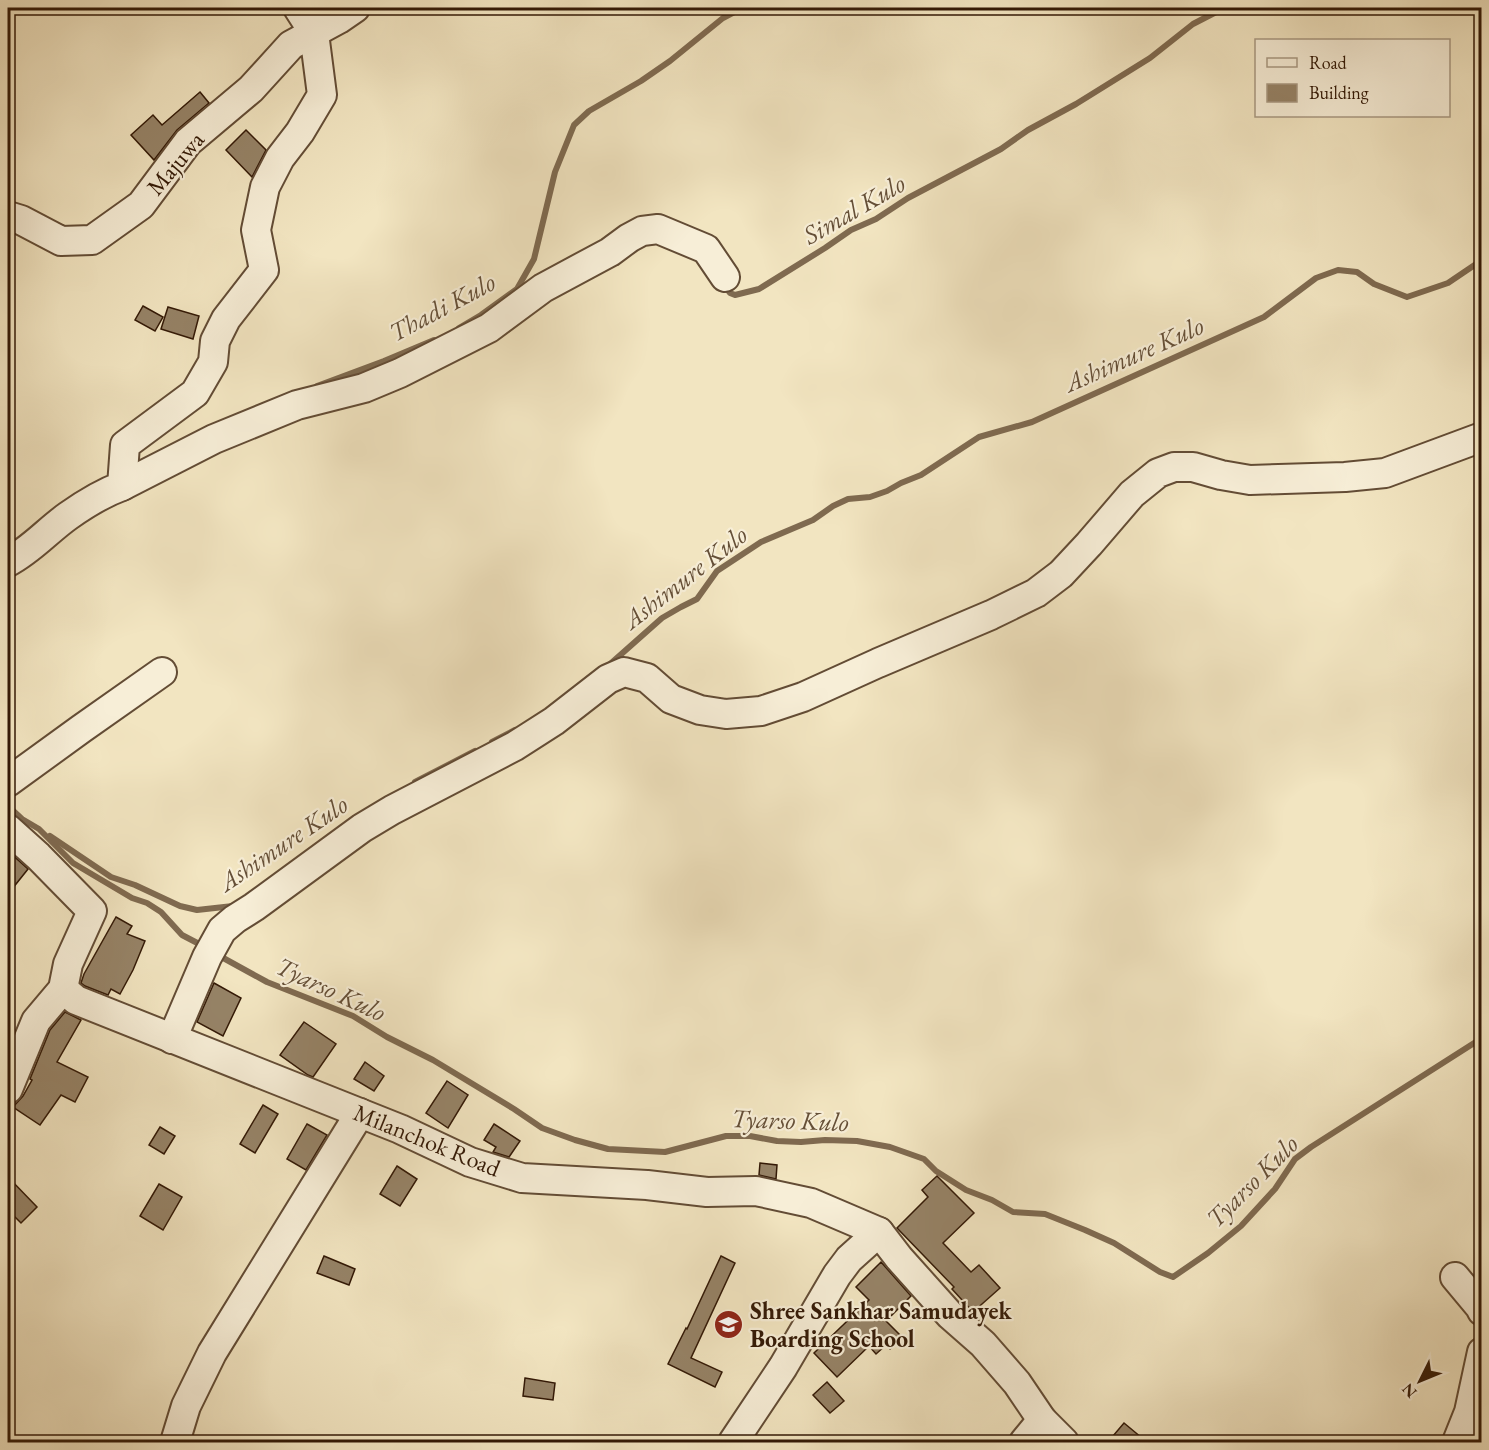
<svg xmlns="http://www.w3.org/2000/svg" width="1489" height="1450" font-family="'EB Garamond',serif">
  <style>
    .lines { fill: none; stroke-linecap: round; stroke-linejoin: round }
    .stream { stroke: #7f6a50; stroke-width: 6 }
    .building { fill: #968367; stroke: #331906; stroke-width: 1.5 }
    .minor-casing { stroke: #634c35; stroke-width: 32 }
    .minor { stroke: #f7eed7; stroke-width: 28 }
    .labels { text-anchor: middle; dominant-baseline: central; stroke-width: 4.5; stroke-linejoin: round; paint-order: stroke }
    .street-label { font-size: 24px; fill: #331906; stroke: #f7eed7 }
    .poi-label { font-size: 24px; font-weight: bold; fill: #331906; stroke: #f7eed7; text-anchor: start }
    .water-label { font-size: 26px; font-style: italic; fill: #654f37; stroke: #f7eed7 }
  </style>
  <rect width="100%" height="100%" fill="#f2e5c1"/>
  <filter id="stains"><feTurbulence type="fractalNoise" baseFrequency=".00333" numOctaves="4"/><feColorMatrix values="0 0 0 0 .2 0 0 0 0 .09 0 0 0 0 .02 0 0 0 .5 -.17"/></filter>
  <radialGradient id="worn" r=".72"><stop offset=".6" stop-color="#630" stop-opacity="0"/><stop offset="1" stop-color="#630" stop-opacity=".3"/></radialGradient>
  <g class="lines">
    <g class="stream">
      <polyline points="723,284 730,293 735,295 759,289 825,248 851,230 876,219 908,198 1001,149 1028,130 1076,104 1150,58 1193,24 1224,8"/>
      <polyline points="459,328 481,315 517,289 534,259 555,172 574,125 589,111 641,81 670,61 723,18 742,8"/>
      <polyline points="317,386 384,361 434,340"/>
      <polyline points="609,665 662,618 681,607 697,599 717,571 761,542 813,520 833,506 848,499 870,497 887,491 901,483 921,475 979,437 1032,422 1264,317 1316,278 1338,270 1357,272 1374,284 1407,297 1448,283 1482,260"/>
      <polyline points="492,742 515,730"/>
      <polyline points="415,782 475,751"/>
      <polyline points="8,806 22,819 39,829 73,863 132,898 147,903 161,912 182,935 205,947"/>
      <polyline points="50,836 111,877 135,885 180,906 197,910 233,906"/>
      <polyline points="216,954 267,982 353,1016 387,1037 433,1060 514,1109 542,1128 575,1140 608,1149 665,1152 726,1136 750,1136 777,1141 801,1142 825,1140 857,1141 890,1147 924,1159 936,1171 966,1190 992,1200 1013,1212 1045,1214 1085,1230 1114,1243 1160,1272 1173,1277 1208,1253 1241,1226 1275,1189 1295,1159 1311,1147 1482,1038"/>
    </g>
  </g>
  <g class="building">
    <polygon points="200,92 209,103 177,130 154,160 131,135 153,115 162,125"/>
    <polygon points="246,130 266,150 252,177 226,150"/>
    <polygon points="143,306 163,317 155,331 135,320"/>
    <polygon points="168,307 199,316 193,339 161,329"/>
    <polygon points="8,851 28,869 8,894"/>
    <polygon points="116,917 132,926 127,934 145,941 133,970 120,994 111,989 108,995 85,986 81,983 84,974"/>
    <polygon points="214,983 241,998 223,1036 197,1022"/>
    <polygon points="65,1012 81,1020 57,1062 88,1077 75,1102 61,1095 40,1125 13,1107 23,1096 32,1080 30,1079 50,1030"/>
    <polygon points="304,1022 336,1044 313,1077 308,1075 280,1055"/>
    <polygon points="365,1062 384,1076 374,1091 354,1079"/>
    <polygon points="447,1081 468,1095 448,1128 426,1113"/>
    <polygon points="263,1105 278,1114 255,1153 240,1144"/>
    <polygon points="307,1124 327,1135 306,1170 287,1159"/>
    <polygon points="494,1124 520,1141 509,1157 493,1152 496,1147 484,1140"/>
    <polygon points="160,1127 175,1136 164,1154 149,1145"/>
    <polygon points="760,1163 777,1165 776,1179 759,1175"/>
    <polygon points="397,1166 417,1179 400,1206 380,1194"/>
    <polygon points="937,1176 974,1213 943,1243 971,1272 979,1265 1000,1288 973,1312 952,1289 954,1287 897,1228 928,1197 922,1190"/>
    <polygon points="8,1177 37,1207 21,1223 8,1210"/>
    <polygon points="159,1184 182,1197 163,1230 140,1216"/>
    <polygon points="324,1256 355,1269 349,1285 317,1273"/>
    <polygon points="721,1256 735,1263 691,1358 722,1372 715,1387 668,1364 686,1328 687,1329"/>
    <polygon points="881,1262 911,1296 886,1321 902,1337 890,1349 886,1345 876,1354 869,1346 837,1377 814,1353 869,1300 856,1287"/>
    <polygon points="525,1378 555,1383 553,1400 523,1396"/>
    <polygon points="827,1382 844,1401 830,1413 813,1395"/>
    <polygon points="1124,1423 1148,1443 1107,1443"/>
  </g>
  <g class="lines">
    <defs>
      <g id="minor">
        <polyline points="8,216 21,220 61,241 92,240 141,205 188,142 251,89 291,45 339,19 355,8"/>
        <polyline points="122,486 214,439 297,405 364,388 400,373 489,328 543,288 610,252 629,238 642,231 658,229 706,249 725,277"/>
        <path d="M8,562C31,550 47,531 68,516C85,504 103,493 122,486L125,445L195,393L213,362L215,341L226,319L264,270L256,230L265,187L280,158L300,132L322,95L314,33L298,8"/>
        <polyline points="8,782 81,729 162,672"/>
        <polyline points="8,829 38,856 92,911 68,964 63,989 36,1021 8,1089"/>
        <polyline points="63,989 76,1000 400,1129 470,1162 522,1178 647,1185 707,1192 756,1191 811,1203 879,1232 899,1258 950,1315 983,1344 1017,1383 1042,1420 1064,1442"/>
        <polyline points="172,1039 207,957 222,930 235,919 254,907 362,828 392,810 515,746 554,721 608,679 624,672 647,678 671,699 700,710 726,714 761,711 803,697 878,663 991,615 1036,593 1061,574 1089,544 1132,494 1158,473 1174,467 1193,467 1221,475 1250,480 1345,477 1385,473 1482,437"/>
        <polyline points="1455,1277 1480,1307 1482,1311"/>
        <polyline points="175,1442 186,1406 212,1353 360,1113"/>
        <polyline points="733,1442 783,1367 837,1275 849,1259 879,1232"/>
        <polyline points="1024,1442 1042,1420"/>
        <polyline points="1457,1442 1469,1412 1482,1352"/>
      </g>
    </defs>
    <use href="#minor" class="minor-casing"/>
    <use href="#minor" class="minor"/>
  </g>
  <defs>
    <symbol id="school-disc" viewBox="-11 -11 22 22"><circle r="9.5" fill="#8f2418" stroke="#f7eed7"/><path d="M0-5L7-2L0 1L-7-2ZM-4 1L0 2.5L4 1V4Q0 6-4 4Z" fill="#fff"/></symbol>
  </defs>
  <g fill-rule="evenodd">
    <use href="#school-disc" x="712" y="1308" width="33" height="33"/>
  </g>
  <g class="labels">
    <g class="street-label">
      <text transform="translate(175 163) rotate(-50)">Majuwa</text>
      <text transform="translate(427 1140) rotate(22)">Milanchok Road</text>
    </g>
    <g class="poi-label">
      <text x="750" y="1310">Shree Sankhar Samudayek<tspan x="750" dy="28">Boarding School</tspan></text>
    </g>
    <g class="water-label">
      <text transform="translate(854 209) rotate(-30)">Simal Kulo</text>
      <text transform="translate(442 307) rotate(-28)">Thadi Kulo</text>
      <text transform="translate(1134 354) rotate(-24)">Ashimure Kulo</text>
      <text transform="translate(685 577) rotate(-38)">Ashimure Kulo</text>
      <text transform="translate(283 843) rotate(-34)">Ashimure Kulo</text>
      <text transform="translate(331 989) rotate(25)">Tyarso Kulo</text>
      <text transform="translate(790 1120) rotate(2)">Tyarso Kulo</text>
      <text transform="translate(1252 1181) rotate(-45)">Tyarso Kulo</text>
    </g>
  </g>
  <rect width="1489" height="1450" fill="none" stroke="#f2e5c1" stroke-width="30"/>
  <rect x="9" y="9" width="1471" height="1432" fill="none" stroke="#331906" stroke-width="3"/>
  <rect x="15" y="15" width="1459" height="1420" fill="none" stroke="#331906" stroke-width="1.5"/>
  <rect x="1255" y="39" width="195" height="78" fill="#f7eed7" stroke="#a99983" stroke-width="1.5"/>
  <rect x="1267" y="58" width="30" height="9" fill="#f7eed7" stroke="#a99983" stroke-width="1.5"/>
  <text x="1309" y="69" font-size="18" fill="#331906">Road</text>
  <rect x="1267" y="84" width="30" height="18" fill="#968367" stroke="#a99983" stroke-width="1.5"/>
  <text x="1309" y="99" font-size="18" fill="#331906">Building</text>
  <g transform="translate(1420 1381) rotate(227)" stroke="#f7eed7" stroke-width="4.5" paint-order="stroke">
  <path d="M0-4.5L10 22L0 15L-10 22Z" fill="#331906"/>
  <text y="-9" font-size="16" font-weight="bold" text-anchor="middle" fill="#331906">N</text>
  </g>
  <rect width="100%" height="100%" filter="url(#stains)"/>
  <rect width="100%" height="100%" fill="url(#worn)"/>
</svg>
